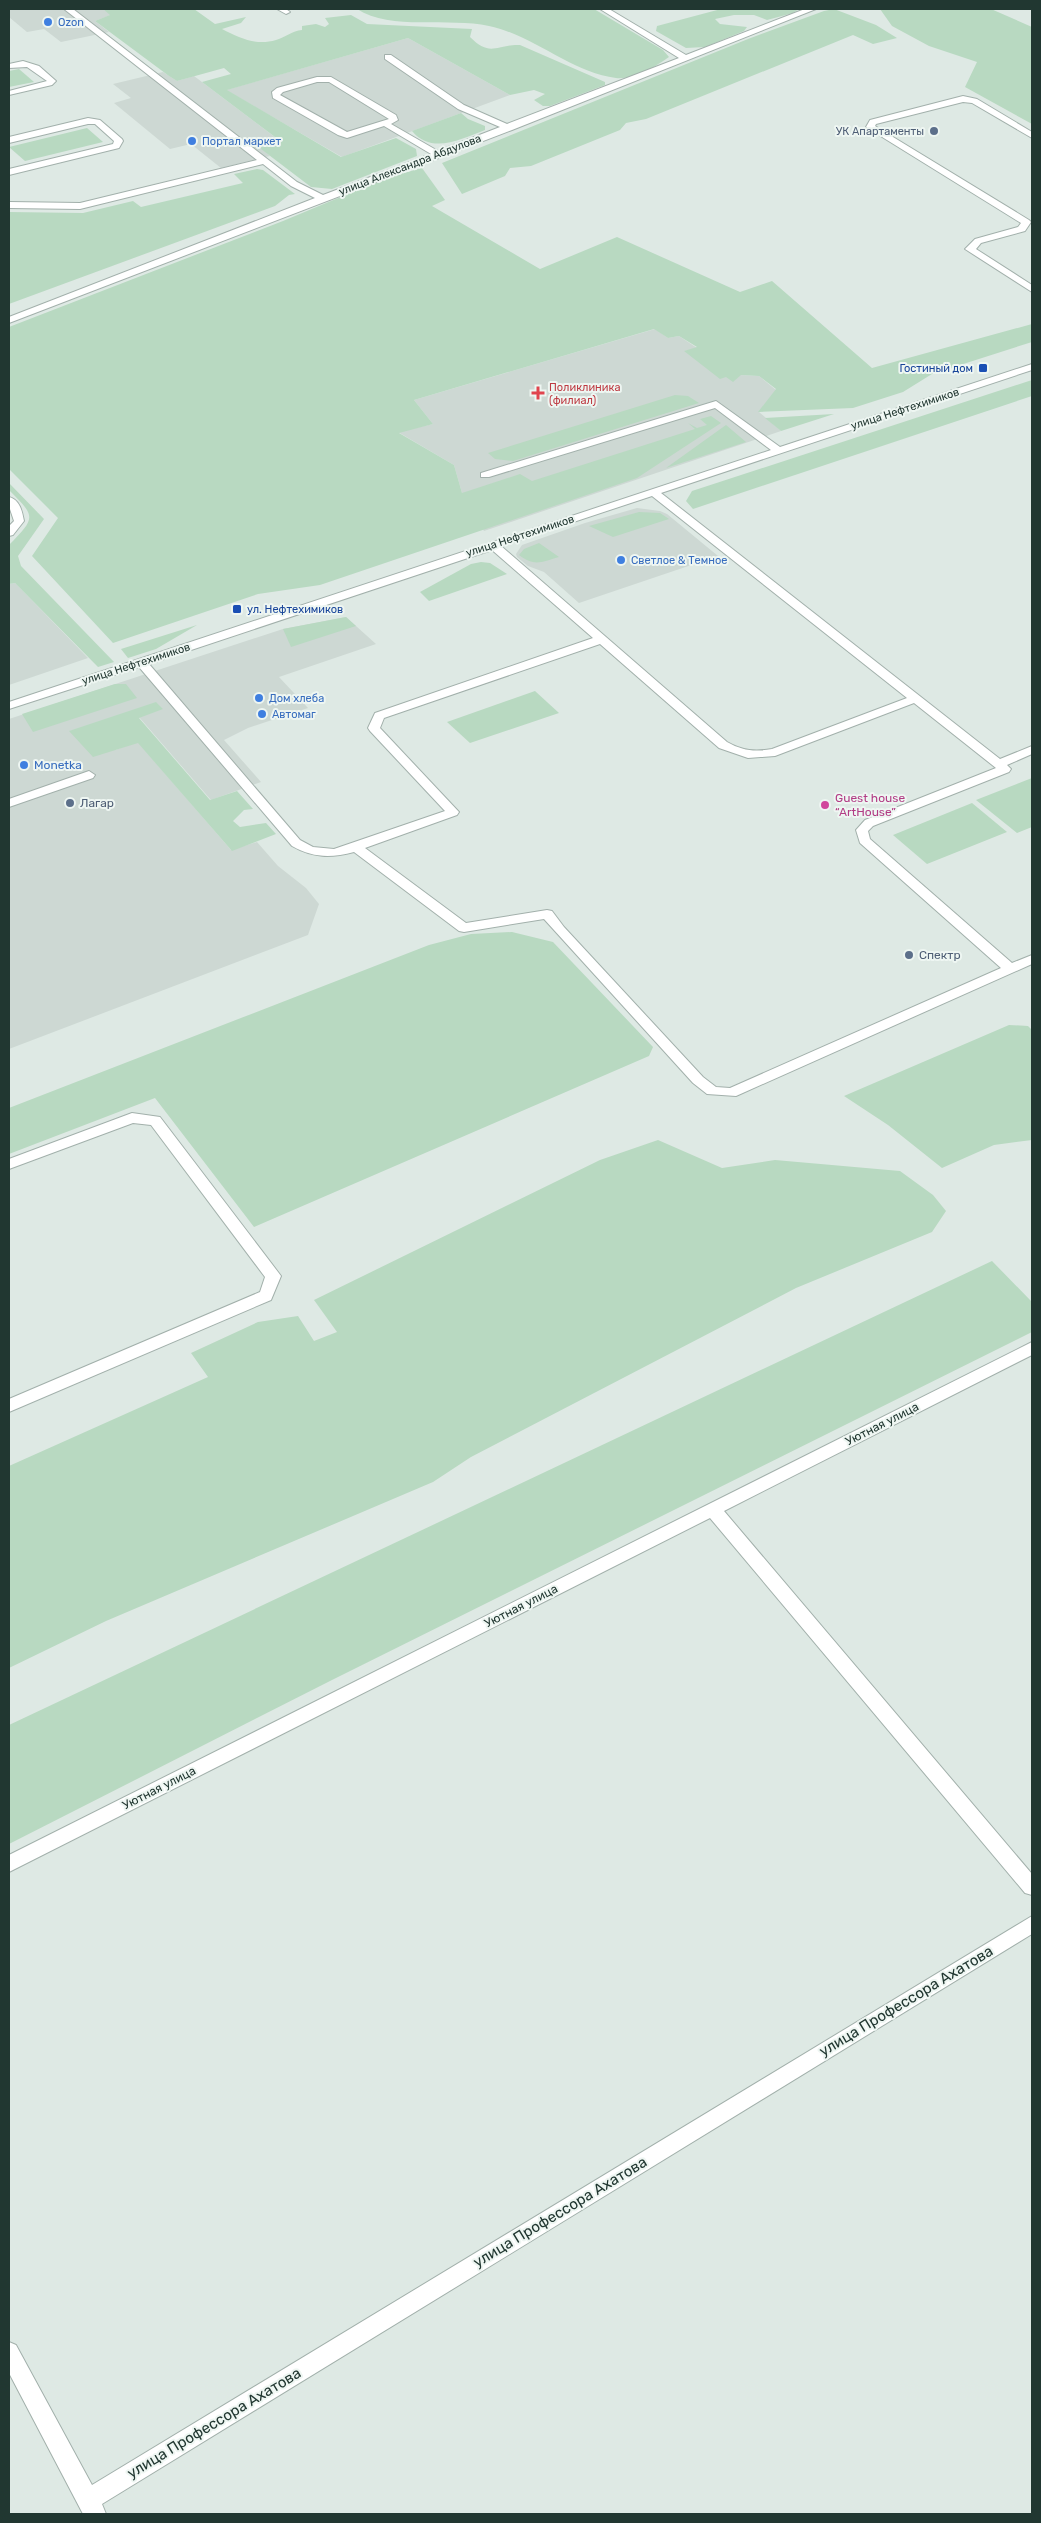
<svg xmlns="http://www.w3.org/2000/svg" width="1041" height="2523" font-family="Rubik,sans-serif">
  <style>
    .built { fill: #cdd8d3 }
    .green { fill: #b8d9c1 }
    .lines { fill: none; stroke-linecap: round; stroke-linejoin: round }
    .minor-casing { stroke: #a2b0ab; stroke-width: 2 }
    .minor { fill: #fff; fill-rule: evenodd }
    .shop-dot { fill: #3f7fe0; stroke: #eef6f2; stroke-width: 2 }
    .service-dot { fill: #5c6f8a; stroke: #eef6f2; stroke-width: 2 }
    .transit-dot { fill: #1a4fb4; stroke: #eef6f2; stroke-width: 2 }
    .health-dot { fill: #e0444e; stroke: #eef6f2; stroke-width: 2 }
    .hotel-dot { fill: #d1479c; stroke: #eef6f2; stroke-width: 2 }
    .labels { text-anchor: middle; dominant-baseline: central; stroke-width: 4; stroke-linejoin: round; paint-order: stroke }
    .far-shop-label { font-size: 11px; fill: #366cbe; stroke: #eef6f2; text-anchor: start }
    .far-service-label { font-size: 11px; fill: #4e5e75; stroke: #eef6f2; text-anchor: end }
    .far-street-label { font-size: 11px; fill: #213731; stroke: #eef6f2 }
    .far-transit-label { font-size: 11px; fill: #164399; stroke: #eef6f2; text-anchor: end }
    .far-health-label { font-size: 11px; fill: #be3a42; stroke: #eef6f2; text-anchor: start }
    .shop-label { font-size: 12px; fill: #366cbe; stroke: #eef6f2; text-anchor: start }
    .hotel-label { font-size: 12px; fill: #b23c85; stroke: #eef6f2; text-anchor: start }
    .service-label { font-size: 12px; fill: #4e5e75; stroke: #eef6f2; text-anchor: start }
    .street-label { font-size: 12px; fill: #213731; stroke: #eef6f2 }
    .near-street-label { font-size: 15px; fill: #213731; stroke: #eef6f2 }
  </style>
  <rect width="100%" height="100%" fill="#dee9e4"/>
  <g class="built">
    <polygon points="9,9 103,9 111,15 95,21 109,32 61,42 44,29 27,32 9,17"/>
    <polygon points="408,38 510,95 342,157 226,90"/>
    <polygon points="163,72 177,81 194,76 280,141 262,149 270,156 221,168 191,144 170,149 114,103 131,98 113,84"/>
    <polygon points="655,329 668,338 679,336 697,348 685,351 726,377 740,375 759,376 776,390 759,412 781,431 484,531 462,493 454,465 398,432 433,424 414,400"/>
    <polygon points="637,508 660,511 667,514 718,556 579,603 544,572 528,566 517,557 516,554 522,545 585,523"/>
    <polygon points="15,583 88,658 9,685 9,584"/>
    <polygon points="346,617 376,644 279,677 308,708 248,728 224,740 261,782 211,800 139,717 70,731 115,750 138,742 231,850 257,842 278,866 306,888 319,904 308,935 9,1049 9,719 283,629"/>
  </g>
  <g class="green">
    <path d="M103,9H194L215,24L246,17L241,23L222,29C240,38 256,46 276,40C286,37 292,31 302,30V26L316,24L325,27L329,24L325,18L351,15L367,24L472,29L470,37C491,58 496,44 520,45L605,82V85L550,106H543L534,100L545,94L534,90L510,95L408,38L227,90L341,157L396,138L416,149L417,156L332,189L311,187L261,149L262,145L279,140L202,82L231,74L224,68L177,81L169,76L95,21L110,15Z"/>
    <path d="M357,9H594L663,50L669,57C657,66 632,80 616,78C572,73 533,35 489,26C449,17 391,31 357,9Z"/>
    <polygon points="721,9 799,9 793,13 767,20 754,15 734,15 715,19 720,24 747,27 744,31 705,47 686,48 656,31 657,26"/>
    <polygon points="834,9 876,25 897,38 873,44 853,35 646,119 626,123 620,130 531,166 510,168 505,176 462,194 442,163 748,39 824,11"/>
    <polygon points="880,9 991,9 1032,27 1032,124 965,87 977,62 929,46 892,26"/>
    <polygon points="19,69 34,82 9,87 9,71"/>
    <path d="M461,113L468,119L485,126V130C461,139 432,155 412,131Z"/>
    <polygon points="87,128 103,142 25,161 9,147"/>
    <polygon points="422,168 445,200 432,206 540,269 617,237 740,292 772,281 872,368 1032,324 1032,342 932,374 903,392 853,408 758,412 776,389 759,376 741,375 733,382 726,377 720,379 684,351 697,347 679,336 668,338 654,329 414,400 433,424 399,433 454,465 462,493 520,474 532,481 695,429 688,423 697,428 707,425 700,419 711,416 721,423 637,478 320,585 258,594 113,643 32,556 58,518 9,469 9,327 283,221 386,178"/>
    <polygon points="257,169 263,170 295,194 289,195 275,206 9,304 9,212 83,213 133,201 141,207 243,183 234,174"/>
    <polygon points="1032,380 1032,396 693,509 686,501 692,491"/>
    <polygon points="675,395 688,396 699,403 513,461 495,459 488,453"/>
    <polygon points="834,414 781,431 765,418"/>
    <polygon points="726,425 746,442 666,468"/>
    <path d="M9,483L44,519L18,556L21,566L114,662L98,667L15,583L9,584V545C36,517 36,517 9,490Z"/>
    <polygon points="639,512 660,513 669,519 613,537 589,526"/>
    <path d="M539,543L559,557C541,562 535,567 519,555L524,549Z"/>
    <polygon points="481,562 490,563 507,574 429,601 420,592 471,564"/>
    <polygon points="346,617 356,626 291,647 283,629"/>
    <polygon points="197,625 156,649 128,658 121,649"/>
    <polygon points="115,684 126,684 137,698 33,732 22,714"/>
    <polygon points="535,691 559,713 470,743 447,722"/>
    <polygon points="156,702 163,709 139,718 210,800 237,791 253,809 244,810 233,821 240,827 266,823 276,834 232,851 138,743 93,757 69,731"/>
    <polygon points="1032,778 1032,827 1017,833 976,800"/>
    <polygon points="972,803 1007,832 927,864 893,835"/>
    <polygon points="512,932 553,942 653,1047 649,1056 254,1227 155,1098 9,1154 9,1108 429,945 471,934"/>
    <polygon points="1009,1025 1028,1026 1032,1030 1032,1140 994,1145 942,1168 888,1125 844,1096"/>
    <polygon points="658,1140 722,1168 775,1160 900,1171 933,1195 946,1211 932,1232 796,1288 471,1457 433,1482 106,1621 9,1668 9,1466 208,1377 191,1353 258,1322 298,1316 314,1341 337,1332 314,1300 600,1160"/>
    <polygon points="992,1261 1032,1302 1032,1332 332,1680 9,1844 9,1725"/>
  </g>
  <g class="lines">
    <defs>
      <g id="minor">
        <path d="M64,9H73L297,182L323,195L431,154L384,126L347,138L338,135L273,98L272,92L277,88L317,77H331L396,115L398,120L391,124L438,151L500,127L458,109L385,59V55H391L464,105L507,124L679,58L600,9H609L686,55L805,9H816L512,130L9,323V317L315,198L291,186L263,164L80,209L9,208V202L80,203L257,160ZM317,82H329L389,119L347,132L280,95L283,92Z"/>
        <polygon points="277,9 286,9 290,12 286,14"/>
        <polygon points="23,61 39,66 56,81 52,85 9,95 9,91 47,81 27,67 9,68 9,64"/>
        <polygon points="963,96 977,99 1032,132 1032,138 972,103 963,102 876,124 875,126 1029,220 1031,222 1025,231 981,243 976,249 1032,285 1032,292 965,249 975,239 1018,227 1021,223 866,127 870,120"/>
        <polygon points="88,118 100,120 122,139 123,141 119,148 9,175 9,169 113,144 114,141 95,124 88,124 9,143 9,137"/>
        <path d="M1032,364V370L661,493L1000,759L1032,746V754L1007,765L1011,769L1009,772L873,826L868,831L870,839L1012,963L1032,955V964L736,1096L707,1094L693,1083L544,919L464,932L459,931L354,852C331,858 313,858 292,846L139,667L9,709V702L771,450L715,408L489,477H481V473L716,401L780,447ZM652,496L907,698L772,749C755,752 743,751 727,742L501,546ZM492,550L593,638L375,713L368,728L370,731L445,811L334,849L313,847L300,840L149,664ZM600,644L719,748L748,758L775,756L914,703L996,768L865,820L856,830L860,843L1001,968L730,1088L716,1087L703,1077L564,927L552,911L547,910L466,923L365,848L457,815L459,812L380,728L384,718Z"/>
        <path d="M9,497C20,500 22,511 24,521L13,535L9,536V526L14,521L9,506Z"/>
        <polygon points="89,771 95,775 93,778 9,807 9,799"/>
        <polygon points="132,1113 160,1117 278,1272 281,1276 271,1300 9,1412 9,1399 260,1292 265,1277 151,1125 133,1123 9,1169 9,1159"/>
        <polygon points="1032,1342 1032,1355 724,1511 1032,1874 1032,1895 1025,1893 710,1518 9,1872 9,1855"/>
        <polygon points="1032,1916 1032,1934 102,2504 106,2514 83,2514 9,2373 9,2342 16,2345 92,2485"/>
      </g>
    </defs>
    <use href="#minor" class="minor-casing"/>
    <use href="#minor" class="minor"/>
  </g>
  <g class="shop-dot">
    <circle cx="48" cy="22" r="5"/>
    <circle cx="192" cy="141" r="5"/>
    <circle cx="621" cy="560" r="5"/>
    <circle cx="259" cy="698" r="5"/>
    <circle cx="262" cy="714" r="5"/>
    <circle cx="24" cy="765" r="5"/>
  </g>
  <g class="service-dot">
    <circle cx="934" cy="131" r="5"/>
    <circle cx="70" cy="803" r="5"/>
    <circle cx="909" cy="955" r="5"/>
  </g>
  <g class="transit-dot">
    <rect x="978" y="363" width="10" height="10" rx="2.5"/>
    <rect x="232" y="604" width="10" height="10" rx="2.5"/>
  </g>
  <path class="health-dot" d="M535.5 385.5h5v5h5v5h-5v5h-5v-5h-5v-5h5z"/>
  <circle class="hotel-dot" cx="825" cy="805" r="5"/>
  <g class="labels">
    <g class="far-shop-label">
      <text x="58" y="22">Ozon</text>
      <text x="202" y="141">Портал маркет</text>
      <text x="631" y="560">Светлое &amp; Темное</text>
      <text x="269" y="698">Дом хлеба</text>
      <text x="272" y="714">Автомаг</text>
    </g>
    <g class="far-service-label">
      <text x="924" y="131">УК Апартаменты</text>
    </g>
    <g class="far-street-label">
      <text transform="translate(410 165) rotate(-21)">улица Александра Абдулова</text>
      <text transform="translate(905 409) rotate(-18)">улица Нефтехимиков</text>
      <text transform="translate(520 536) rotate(-18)">улица Нефтехимиков</text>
      <text transform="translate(136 664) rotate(-18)">улица Нефтехимиков</text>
    </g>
    <g class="far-transit-label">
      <text x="973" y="368">Гостиный дом</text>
      <text x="247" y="609" text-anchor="start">ул. Нефтехимиков</text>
    </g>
    <g class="far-health-label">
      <text x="549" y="387">Поликлиника<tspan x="549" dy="13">(филиал)</tspan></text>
    </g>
    <g class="shop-label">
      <text x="34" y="765">Monetka</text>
    </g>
    <g class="hotel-label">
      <text x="835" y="798">Guest house<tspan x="835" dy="14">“ArtHouse”</tspan></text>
    </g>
    <g class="service-label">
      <text x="80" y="803">Лагар</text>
      <text x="919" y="955">Спектр</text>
    </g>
    <g class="street-label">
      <text transform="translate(882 1424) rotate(-27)">Уютная улица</text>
      <text transform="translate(521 1606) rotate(-27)">Уютная улица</text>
      <text transform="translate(159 1788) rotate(-27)">Уютная улица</text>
    </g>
    <g class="near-street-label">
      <text transform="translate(906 2001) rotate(-31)">улица Профессора Ахатова</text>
      <text transform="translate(560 2212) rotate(-31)">улица Профессора Ахатова</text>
      <text transform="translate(214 2423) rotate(-31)">улица Профессора Ахатова</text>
    </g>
  </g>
  <rect width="1041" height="2523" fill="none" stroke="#213731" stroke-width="20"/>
</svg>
